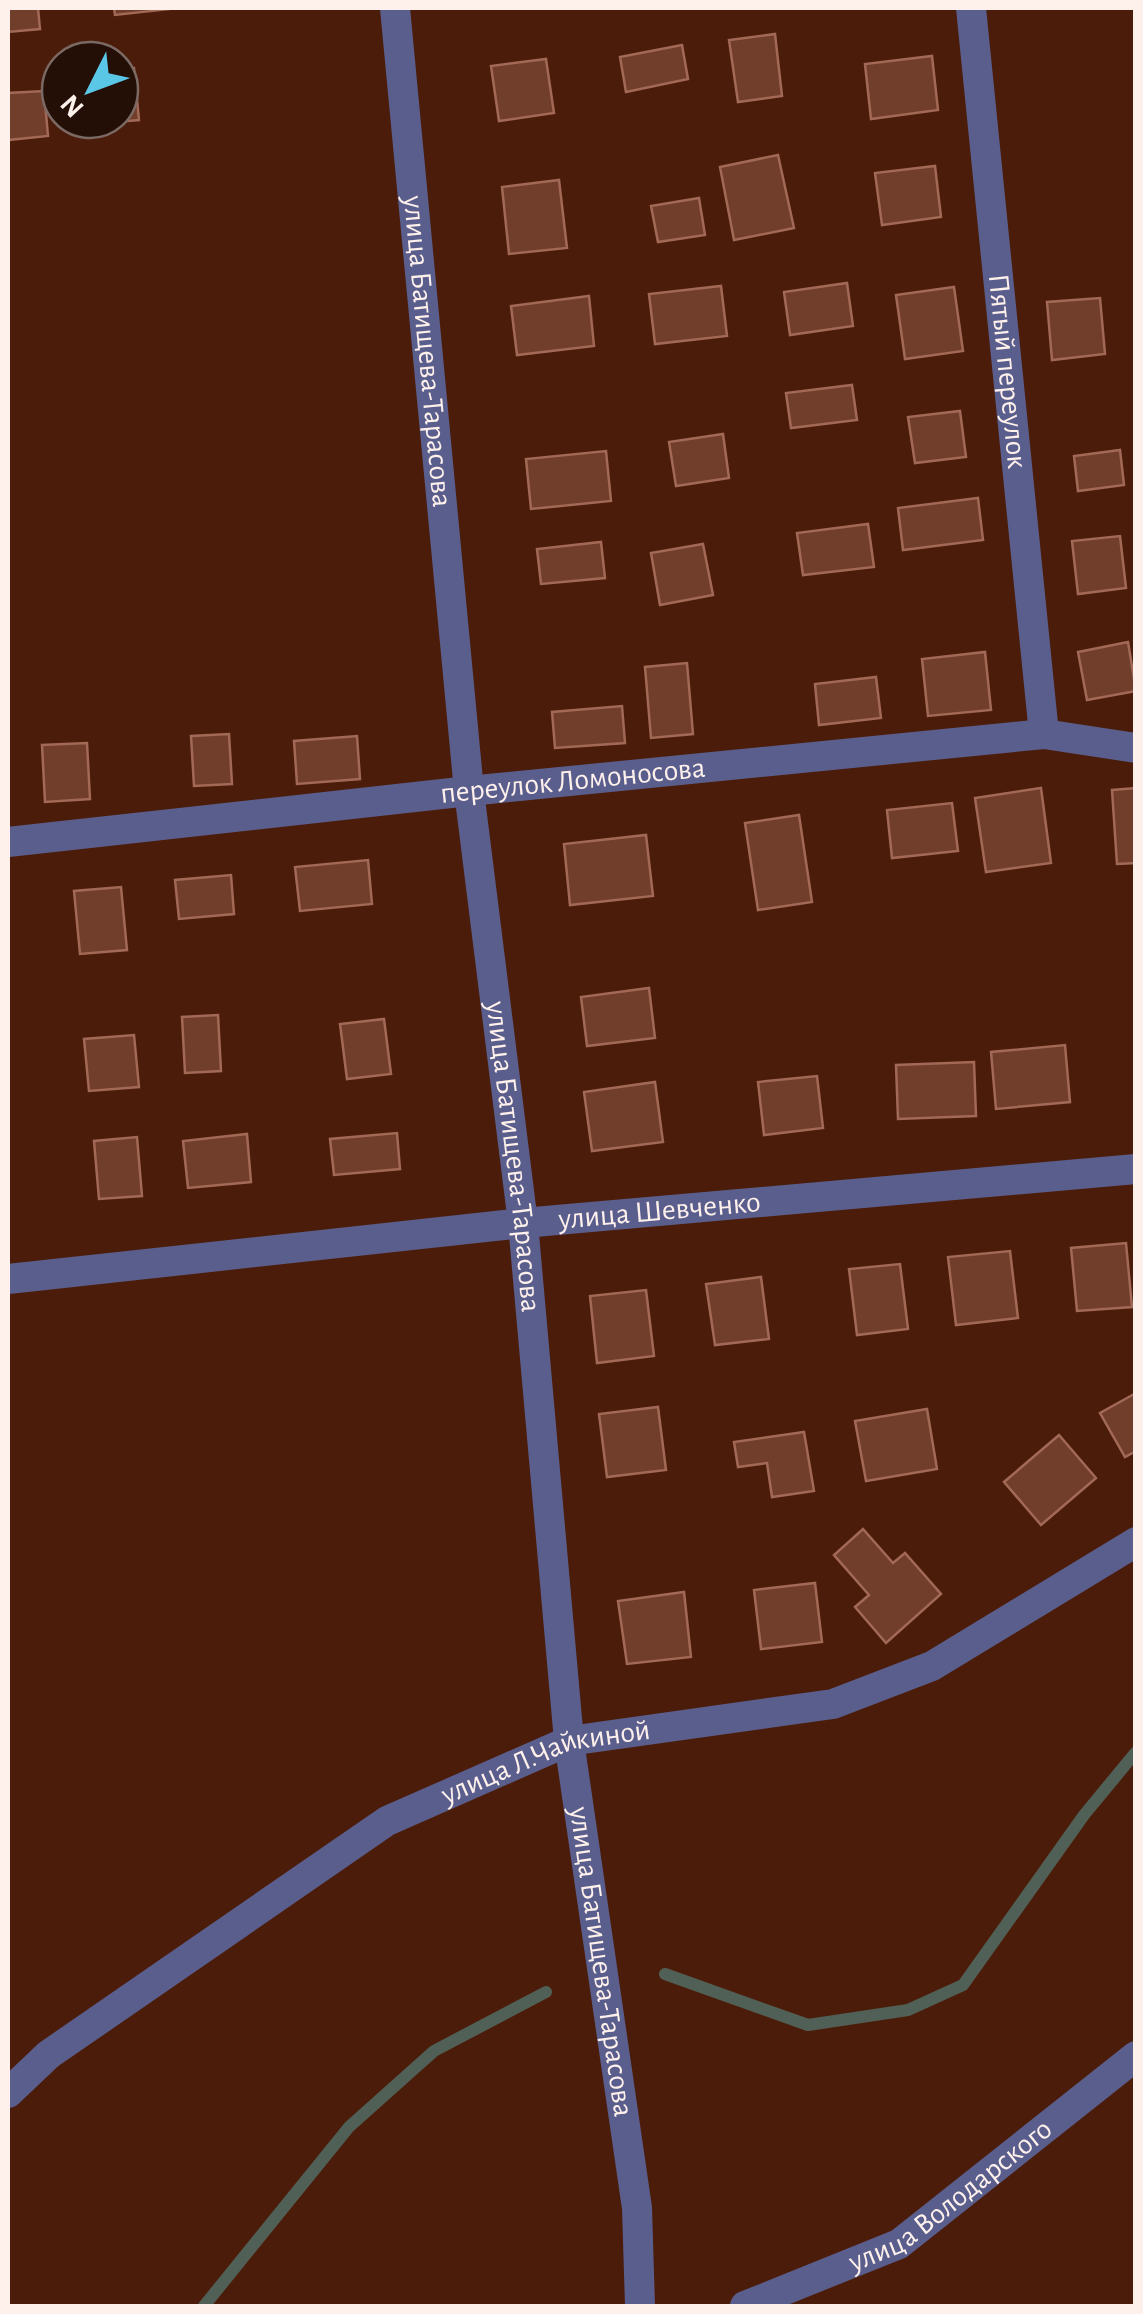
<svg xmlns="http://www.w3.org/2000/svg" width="1143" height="2314" font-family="'Alegreya Sans',sans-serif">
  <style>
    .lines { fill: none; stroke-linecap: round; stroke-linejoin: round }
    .stream { stroke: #516056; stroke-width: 12 }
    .building { fill: #713e2c; stroke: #a16956; stroke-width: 2.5 }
    .minor { stroke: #5a5e8c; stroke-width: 30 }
    .labels { text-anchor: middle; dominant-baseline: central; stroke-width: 8; stroke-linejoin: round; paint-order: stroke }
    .street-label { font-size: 30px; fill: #fef1ec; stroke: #240f07 }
  </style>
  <rect width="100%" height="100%" fill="#4c1c0a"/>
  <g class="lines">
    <g class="stream">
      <polyline points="665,1974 808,2025 908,2010 963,1985 1084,1815 1136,1752"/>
      <polyline points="204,2306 349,2127 434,2051 546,1992"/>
    </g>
  </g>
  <g class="building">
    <polygon points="8,8 38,8 40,29 8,32"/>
    <polygon points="114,8 170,8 170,9 115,15"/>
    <polygon points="775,34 782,96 738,102 729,40"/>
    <polygon points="682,45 688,79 626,92 620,57"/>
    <polygon points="932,56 938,110 871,119 865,64"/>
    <polygon points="546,59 554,113 499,121 491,66"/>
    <polygon points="134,68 139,120 92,124 92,120 120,120 120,69"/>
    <polygon points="44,91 48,136 8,140 8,93"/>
    <polygon points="778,155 794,228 734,240 720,167"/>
    <polygon points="935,166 941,217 882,225 875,173"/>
    <polygon points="559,180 567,248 509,254 502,187"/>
    <polygon points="699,198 705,235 658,242 651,206"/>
    <polygon points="847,283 853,326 790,335 784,292"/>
    <polygon points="721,286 727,336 655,344 649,294"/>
    <polygon points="954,287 963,351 905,359 896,295"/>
    <polygon points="589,296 594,346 517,355 511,306"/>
    <polygon points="1100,298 1105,354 1052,360 1047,302"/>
    <polygon points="852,385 857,420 791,428 786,393"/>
    <polygon points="960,411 966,457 915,463 908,417"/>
    <polygon points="723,434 729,478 676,486 669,442"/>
    <polygon points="1120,450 1124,485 1078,491 1074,456"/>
    <polygon points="606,451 611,501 531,509 526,459"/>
    <polygon points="978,498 983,540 903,550 898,508"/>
    <polygon points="868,524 874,567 803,575 797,533"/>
    <polygon points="1120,536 1126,588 1078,594 1072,541"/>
    <polygon points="601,542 605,578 541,584 537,549"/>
    <polygon points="703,544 713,595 660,605 651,553"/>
    <polygon points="1128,642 1136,691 1087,700 1078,652"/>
    <polygon points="985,652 991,710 928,716 922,659"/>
    <polygon points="687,663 693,734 651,738 645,667"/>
    <polygon points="876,677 881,718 819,725 815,684"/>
    <polygon points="622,706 625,743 555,748 552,712"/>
    <polygon points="229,734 232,784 194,786 191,736"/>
    <polygon points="357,736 360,779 297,784 294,741"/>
    <polygon points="87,743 90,799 45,802 42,745"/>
    <polygon points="1041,788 1051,863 986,872 975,798"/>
    <polygon points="1136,788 1136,863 1117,864 1112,790"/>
    <polygon points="952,803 958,851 892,858 887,810"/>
    <polygon points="799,815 812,902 758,910 745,823"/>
    <polygon points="646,835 653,896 570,905 564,844"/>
    <polygon points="368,860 372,904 300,911 295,867"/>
    <polygon points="231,875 234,914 179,919 175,880"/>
    <polygon points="121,887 127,950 80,954 74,891"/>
    <polygon points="649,988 655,1038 587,1046 581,997"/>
    <polygon points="218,1015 221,1071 185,1073 182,1017"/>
    <polygon points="384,1019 391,1074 347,1079 340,1024"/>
    <polygon points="134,1035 139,1087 89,1091 84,1039"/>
    <polygon points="1065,1045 1070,1102 996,1109 991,1052"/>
    <polygon points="974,1062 976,1116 898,1119 896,1065"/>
    <polygon points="817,1076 823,1128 764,1135 758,1082"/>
    <polygon points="655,1082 663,1142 592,1151 584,1092"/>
    <polygon points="397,1133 400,1169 334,1175 330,1139"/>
    <polygon points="247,1134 251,1182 188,1188 183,1141"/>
    <polygon points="137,1137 142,1196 99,1199 94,1141"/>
    <polygon points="1126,1243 1132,1307 1077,1311 1071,1248"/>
    <polygon points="1010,1251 1018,1318 956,1325 948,1257"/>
    <polygon points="900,1264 908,1329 857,1335 849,1269"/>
    <polygon points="761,1277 769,1339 715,1345 706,1284"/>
    <polygon points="646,1290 654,1356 597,1363 590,1296"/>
    <polygon points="1136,1393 1136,1451 1125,1457 1100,1413"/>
    <polygon points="658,1407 666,1470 607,1477 599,1414"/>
    <polygon points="927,1409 937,1469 866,1481 855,1421"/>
    <polygon points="804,1432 814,1491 772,1497 767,1463 738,1467 734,1442"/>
    <polygon points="1059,1435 1096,1478 1041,1525 1004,1482"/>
    <polygon points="863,1529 893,1563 905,1553 941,1594 886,1643 855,1607 869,1595 834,1555"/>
    <polygon points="815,1583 822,1642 761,1649 754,1590"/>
    <polygon points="684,1592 691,1657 627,1664 618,1601"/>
  </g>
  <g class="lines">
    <g class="minor">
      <path id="s1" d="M395,8L469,791L523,1223L569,1741L637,2208L640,2306"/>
      <path id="s2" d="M971,8L1044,734"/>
      <path id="s3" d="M8,842L469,791L1044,734L1136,748"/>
      <path id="s4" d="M8,1279L523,1223L1136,1169"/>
      <path id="s5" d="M8,2093L48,2055L387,1821L569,1741L833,1704L932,1666L1136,1542"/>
      <path id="s6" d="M745,2306L899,2244L1136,2056"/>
    </g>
  </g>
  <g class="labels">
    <g class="street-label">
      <text stroke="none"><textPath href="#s1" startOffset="345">улица Батищева-Тарасова</textPath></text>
      <text stroke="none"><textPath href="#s2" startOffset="365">Пятый переулок</textPath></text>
      <text stroke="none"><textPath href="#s3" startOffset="568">переулок Ломоносова</textPath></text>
      <text stroke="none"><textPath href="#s1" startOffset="1155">улица Батищева-Тарасова</textPath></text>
      <text stroke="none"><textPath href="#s4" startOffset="655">улица Шевченко</textPath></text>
      <text stroke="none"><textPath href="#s5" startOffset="638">улица Л.Чайкиной</textPath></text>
      <text stroke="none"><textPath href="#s1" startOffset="1965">улица Батищева-Тарасова</textPath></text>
      <text stroke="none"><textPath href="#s6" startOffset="235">улица Володарского</textPath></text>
    </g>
  </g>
  <rect width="1143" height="2314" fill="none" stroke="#fef1ec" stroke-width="20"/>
  <g transform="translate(90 90) rotate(228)"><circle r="48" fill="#240f07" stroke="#7b6963" stroke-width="2.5"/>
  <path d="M0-8L18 38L0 25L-18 38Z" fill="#5bc7e7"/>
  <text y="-15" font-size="28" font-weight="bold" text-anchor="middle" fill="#fef1ec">N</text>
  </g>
</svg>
